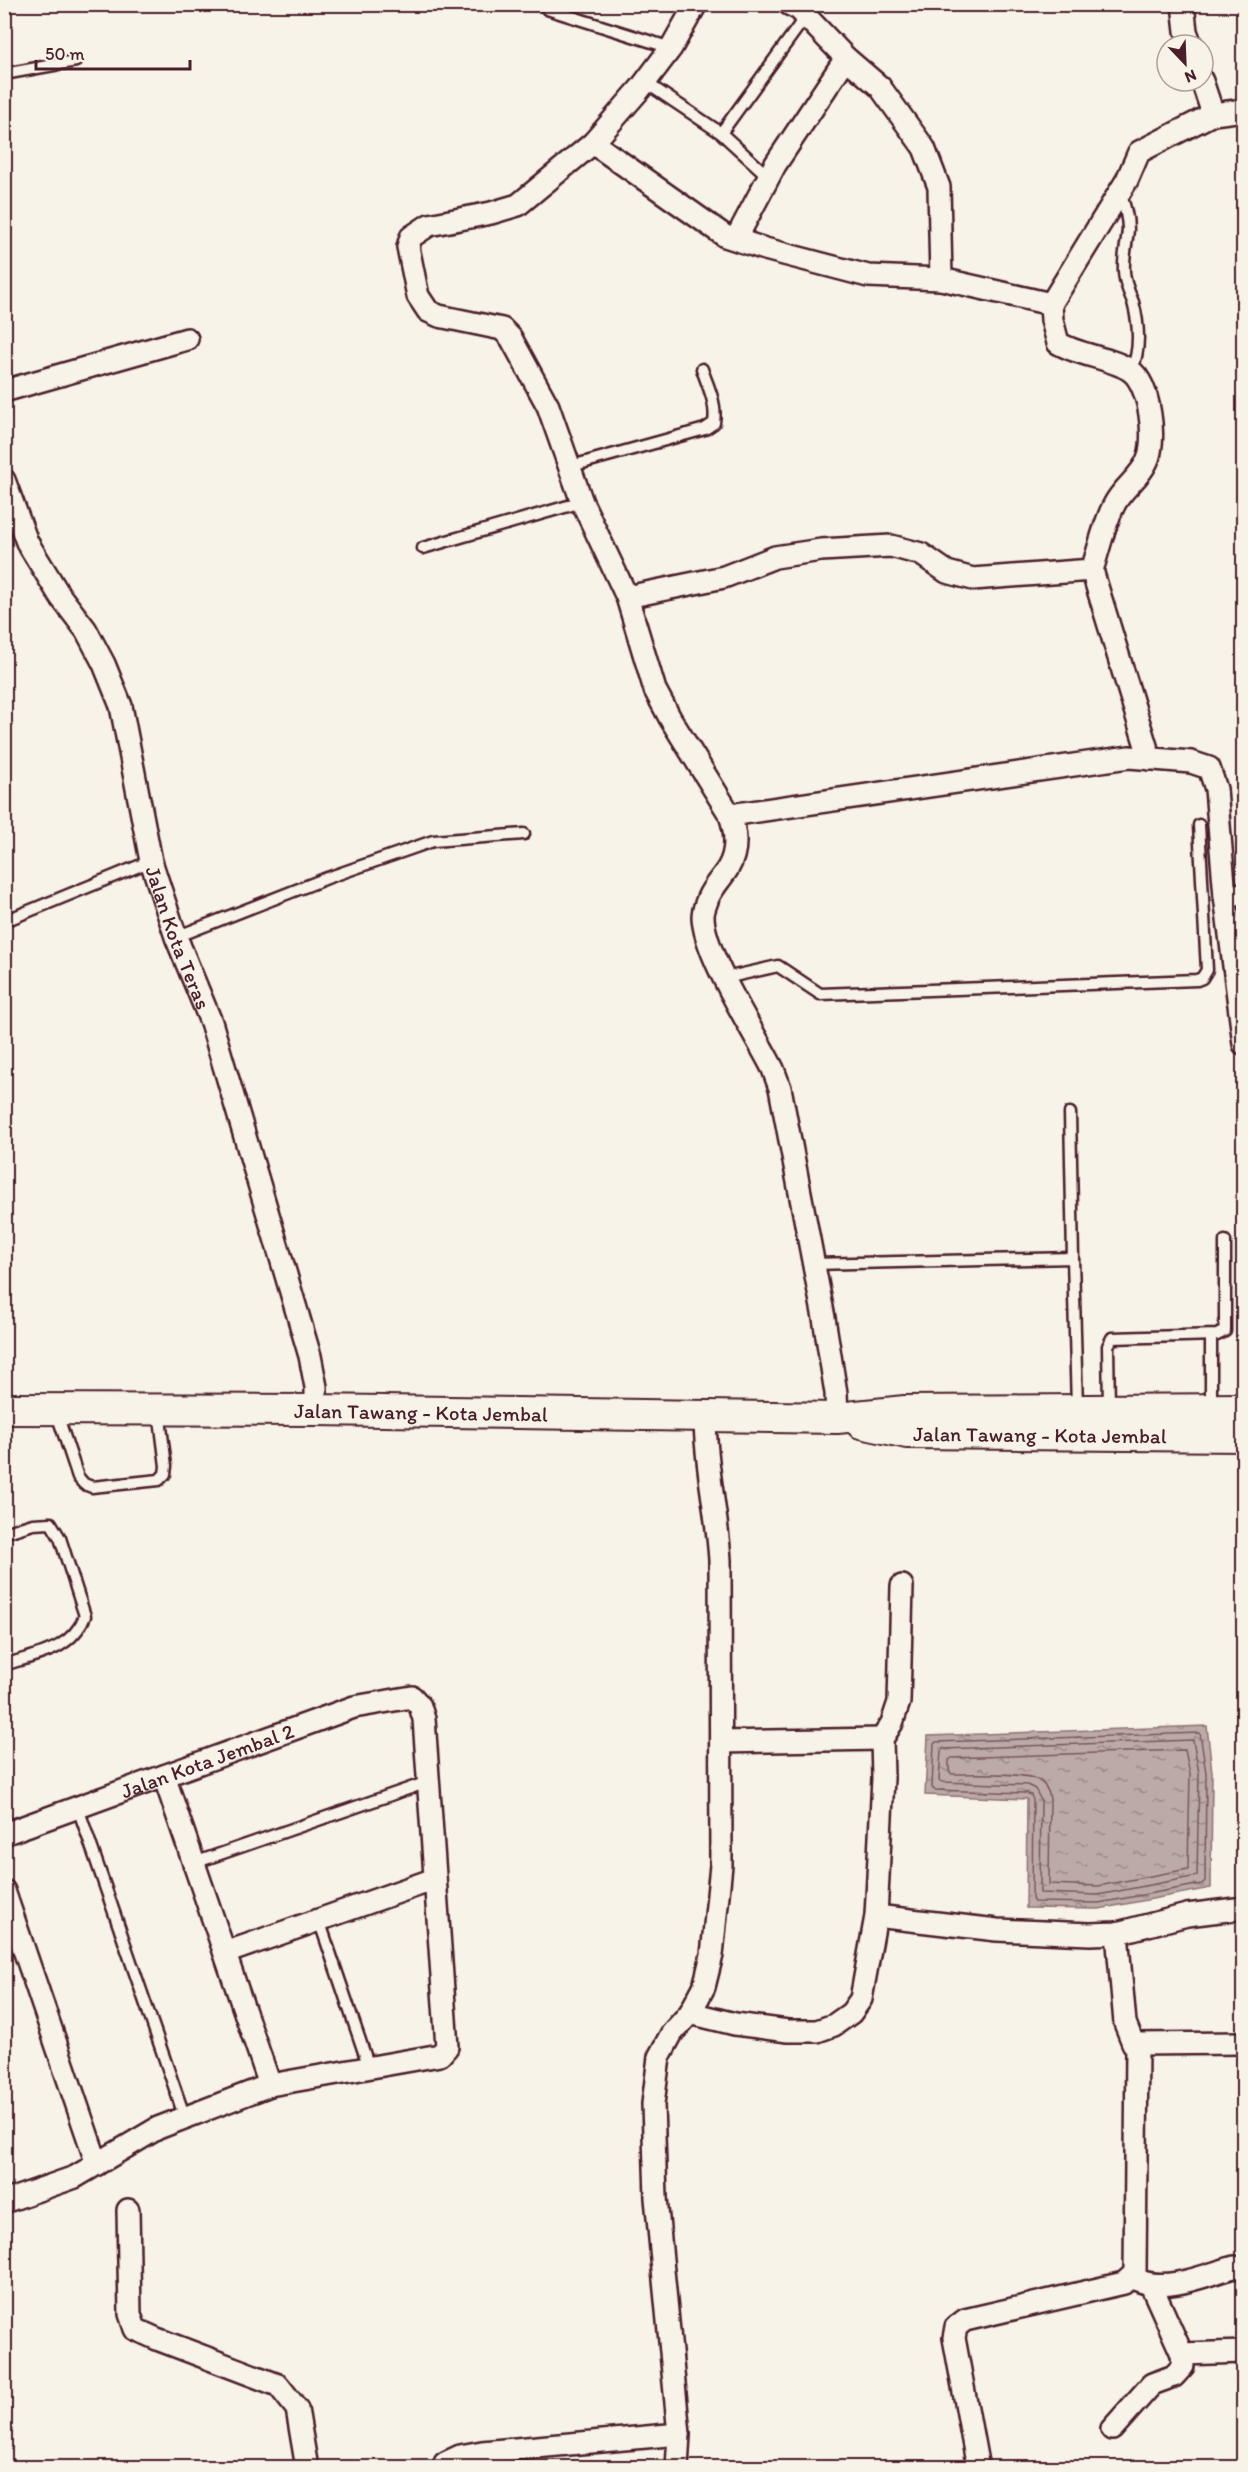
<svg xmlns="http://www.w3.org/2000/svg" width="1248" height="2472" font-family="Itim,sans-serif">
  <style>
    .water { fill: url(#water-ripples); stroke: #8e7275; stroke-width: 1.5 }
    .lines { fill: none; stroke-linecap: round; stroke-linejoin: round }
    .shore { stroke: #78575d; stroke-width: 1.5 }
    .service-casing { stroke: #4a1f2b; stroke-width: 15 }
    .minor-casing { stroke: #4a1f2b; stroke-width: 26 }
    .secondary-casing { stroke: #4a1f2b; stroke-width: 34 }
    .service { stroke: #f7f3e8; stroke-width: 10 }
    .minor { stroke: #f7f3e8; stroke-width: 21 }
    .secondary { stroke: #f7f3e8; stroke-width: 30 }
    .labels { text-anchor: middle; dominant-baseline: central; stroke-width: 4.5; stroke-linejoin: round; paint-order: stroke }
    .street-label { font-size: 21px; fill: #4a1f2b; stroke: #f7f3e8 }
  </style>
  <defs>
    <pattern id="water-ripples" width="26" height="14" patternUnits="userSpaceOnUse" patternTransform="scale(1.5)"><rect width="26" height="14" fill="#bcaaa7"/><path d="M2 4q2-2 4 0t4 0M15 11q2-2 4 0t4 0" fill="none" stroke="#9b8a88"/></pattern>
  </defs>
  <rect width="100%" height="100%" fill="#f7f3e8"/>
  <filter id="ink" filterUnits="userSpaceOnUse"><feTurbulence type="fractalNoise" baseFrequency=".0167" numOctaves="2"/><feDisplacementMap in="SourceGraphic" scale="12" xChannelSelector="R" yChannelSelector="G"/><feConvolveMatrix kernelMatrix="1 2 1 2 8 2 1 2 1" color-interpolation-filters="sRGB"/></filter>
  <g filter="url(#ink)">
    <polygon class="water" points="1207,1726 1212,1772 1211,1888 1099,1909 1026,1908 1027,1799 925,1795 928,1736"/>
    <g class="lines">
      <g class="shore">
        <polygon points="1200,1733 1206,1773 1205,1881 1202,1884 1099,1903 1034,1902 1032,1899 1033,1800 1031,1795 1026,1793 934,1790 932,1787 934,1744 936,1742"/>
        <polygon points="1193,1740 1199,1773 1197,1876 1098,1895 1040,1893 1041,1800 1035,1789 1027,1785 942,1782 939,1780 941,1751 943,1749"/>
        <path d="M1185,1750L1190,1774L1188,1869L1098,1886L1049,1884L1050,1799C1049,1791 1045,1784 1038,1780C1025,1772 970,1774 952,1774L949,1771V1760L952,1758Z"/>
      </g>
      <defs>
        <g id="service">
          <polyline points="547,9 671,48"/>
          <polyline points="4,74 76,61"/>
          <polyline points="645,82 721,133 769,177"/>
          <polyline points="721,133 806,16"/>
          <path d="M1120,192C1124,204 1128,216 1128,229C1127,243 1123,257 1124,271C1124,282 1129,292 1133,302C1139,324 1141,351 1131,371"/>
          <path d="M568,467L705,429L714,423C717,403 708,387 702,369"/>
          <polyline points="423,548 582,502"/>
          <polyline points="4,917 12,918 151,861"/>
          <polyline points="176,937 327,878 433,841 524,834"/>
          <polyline points="725,978 778,966 820,994 1197,980 1202,978 1207,970 1199,825"/>
          <polyline points="1070,1113 1073,1258"/>
          <polyline points="813,1264 1073,1258 1077,1408"/>
          <polyline points="1211,1336 1211,1407"/>
          <polyline points="1109,1407 1108,1346 1112,1338 1217,1335 1225,1331 1225,1241"/>
          <polyline points="56,1411 78,1477 84,1484 92,1487 159,1480 165,1474 166,1466 159,1411"/>
          <path d="M4,1533L33,1524L51,1523L60,1538L85,1616C71,1651 37,1654 4,1665"/>
          <polyline points="78,1808 185,2118"/>
          <polyline points="194,1863 428,1782"/>
          <polyline points="319,1920 369,2067"/>
        </g>
        <g id="minor">
          <path d="M696,4L671,48L640,89L593,143L518,205L491,213L429,225L411,237L408,247L418,296L428,311L439,316L502,329L511,338L548,406L582,502L627,597L655,690L670,718L730,815C736,832 738,851 728,868C722,878 713,886 708,898C706,904 703,910 703,916C703,953 755,1033 773,1069L780,1088L824,1318L836,1393L837,1418"/>
          <polyline points="789,4 799,9 846,58 880,87 924,148 939,187 941,279"/>
          <polyline points="1183,4 1186,31 1191,45"/>
          <polyline points="1202,81 1213,114"/>
          <polyline points="593,143 725,236 765,249 868,276 941,279 1051,304"/>
          <polyline points="736,239 775,165 846,58"/>
          <polyline points="4,391 187,339"/>
          <path id="s1" d="M4,480L27,542L60,596L86,630L104,664L121,706L151,861L176,937L211,1022L310,1356L316,1387V1410"/>
          <polyline points="1092,570 1150,759"/>
          <path d="M627,597L724,577L775,557L821,550L891,546L921,554L947,572L973,579L1092,570C1099,549 1104,524 1114,505C1122,488 1140,478 1147,461C1157,441 1150,385 1131,371C1113,358 1080,356 1058,343L1052,320L1051,304L1127,180L1139,152L1213,114L1244,110"/>
          <polyline points="730,815 1129,757 1191,762 1209,768 1216,789 1225,896 1244,1044"/>
          <polyline points="1225,896 1244,894"/>
          <polyline points="721,1742 882,1739"/>
          <polyline points="164,1776 270,2085"/>
          <path id="s2" d="M4,1834L354,1707L412,1697L420,1706L424,1719L447,2047L440,2055L270,2085L158,2128L75,2177L4,2202"/>
          <polyline points="4,1891 97,2164"/>
          <polyline points="876,1916 997,1930 1090,1934 1117,1933 1187,1915 1244,1908"/>
          <polyline points="1117,1933 1125,2023 1133,2043 1137,2044 1244,2043"/>
          <polyline points="225,1953 435,1879"/>
          <polyline points="690,2013 735,2024 788,2031 817,2031 834,2025 851,2013 861,1999 876,1916 883,1778 882,1739 892,1723 899,1702 902,1586"/>
          <polyline points="128,2210 130,2314 135,2329 157,2339 278,2385 297,2409 307,2468"/>
          <path d="M1140,2281C1169,2292 1205,2275 1234,2267L1244,2269"/>
          <polyline points="1182,2354 1244,2352"/>
          <polyline points="1112,2429 1152,2384 1174,2376 1183,2366 1182,2354 1151,2285"/>
          <polyline points="443,2468 445,2463 460,2456 482,2452 679,2434"/>
          <path d="M677,2468L679,2434L656,2198L653,2104L659,2057L672,2033L690,2013L704,1987L712,1955L721,1865L720,1560C717,1511 705,1465 705,1417"/>
          <polyline points="978,2468 954,2338 956,2327 965,2320 1124,2283 1135,2273 1137,2044"/>
        </g>
        <g id="secondary">
          <path id="s3" d="M4,1409L316,1410L837,1418L905,1411L1244,1409"/>
          <path id="s4" d="M861,1423L907,1433L1244,1436"/>
        </g>
      </defs>
      <use href="#service" class="service-casing"/>
      <use href="#minor" class="minor-casing"/>
      <use href="#secondary" class="secondary-casing"/>
      <use href="#service" class="service"/>
      <use href="#minor" class="minor"/>
      <use href="#secondary" class="secondary"/>
    </g>
  </g>
  <g class="labels">
    <g class="street-label">
      <text stroke="none"><textPath href="#s1" startOffset="495">Jalan Kota Teras</textPath></text>
      <text stroke="none"><textPath href="#s3" startOffset="417">Jalan Tawang - Kota Jembal</textPath></text>
      <text stroke="none"><textPath href="#s4" startOffset="180">Jalan Tawang - Kota Jembal</textPath></text>
      <text stroke="none"><textPath href="#s2" startOffset="216">Jalan Kota Jembal 2</textPath></text>
    </g>
  </g>
  <rect width="1248" height="2472" fill="none" stroke="#f7f3e8" stroke-width="24"/>
  <rect x="12" y="12" width="1224" height="2448" fill="none" stroke="#4a1f2b" stroke-width="2" filter="url(#ink)"/>
  <g transform="translate(1185 63) rotate(157)"><circle r="28" fill="#f7f3e8" stroke="#b29e9c" stroke-width="1.5"/>
  <path d="M0-4.5L10 22L0 15L-10 22Z" fill="#4a1f2b"/>
  <text y="-9" font-size="16" font-weight="bold" text-anchor="middle" fill="#4a1f2b">N</text>
  </g>
  <path d="M36 60v9h154v-9" fill="none" stroke="#4a1f2b" stroke-width="3"/>
  <text x="45" y="60" font-size="18" fill="#4a1f2b" stroke="#f7f3e8" stroke-width="4.5" paint-order="stroke">50 m</text>
</svg>
